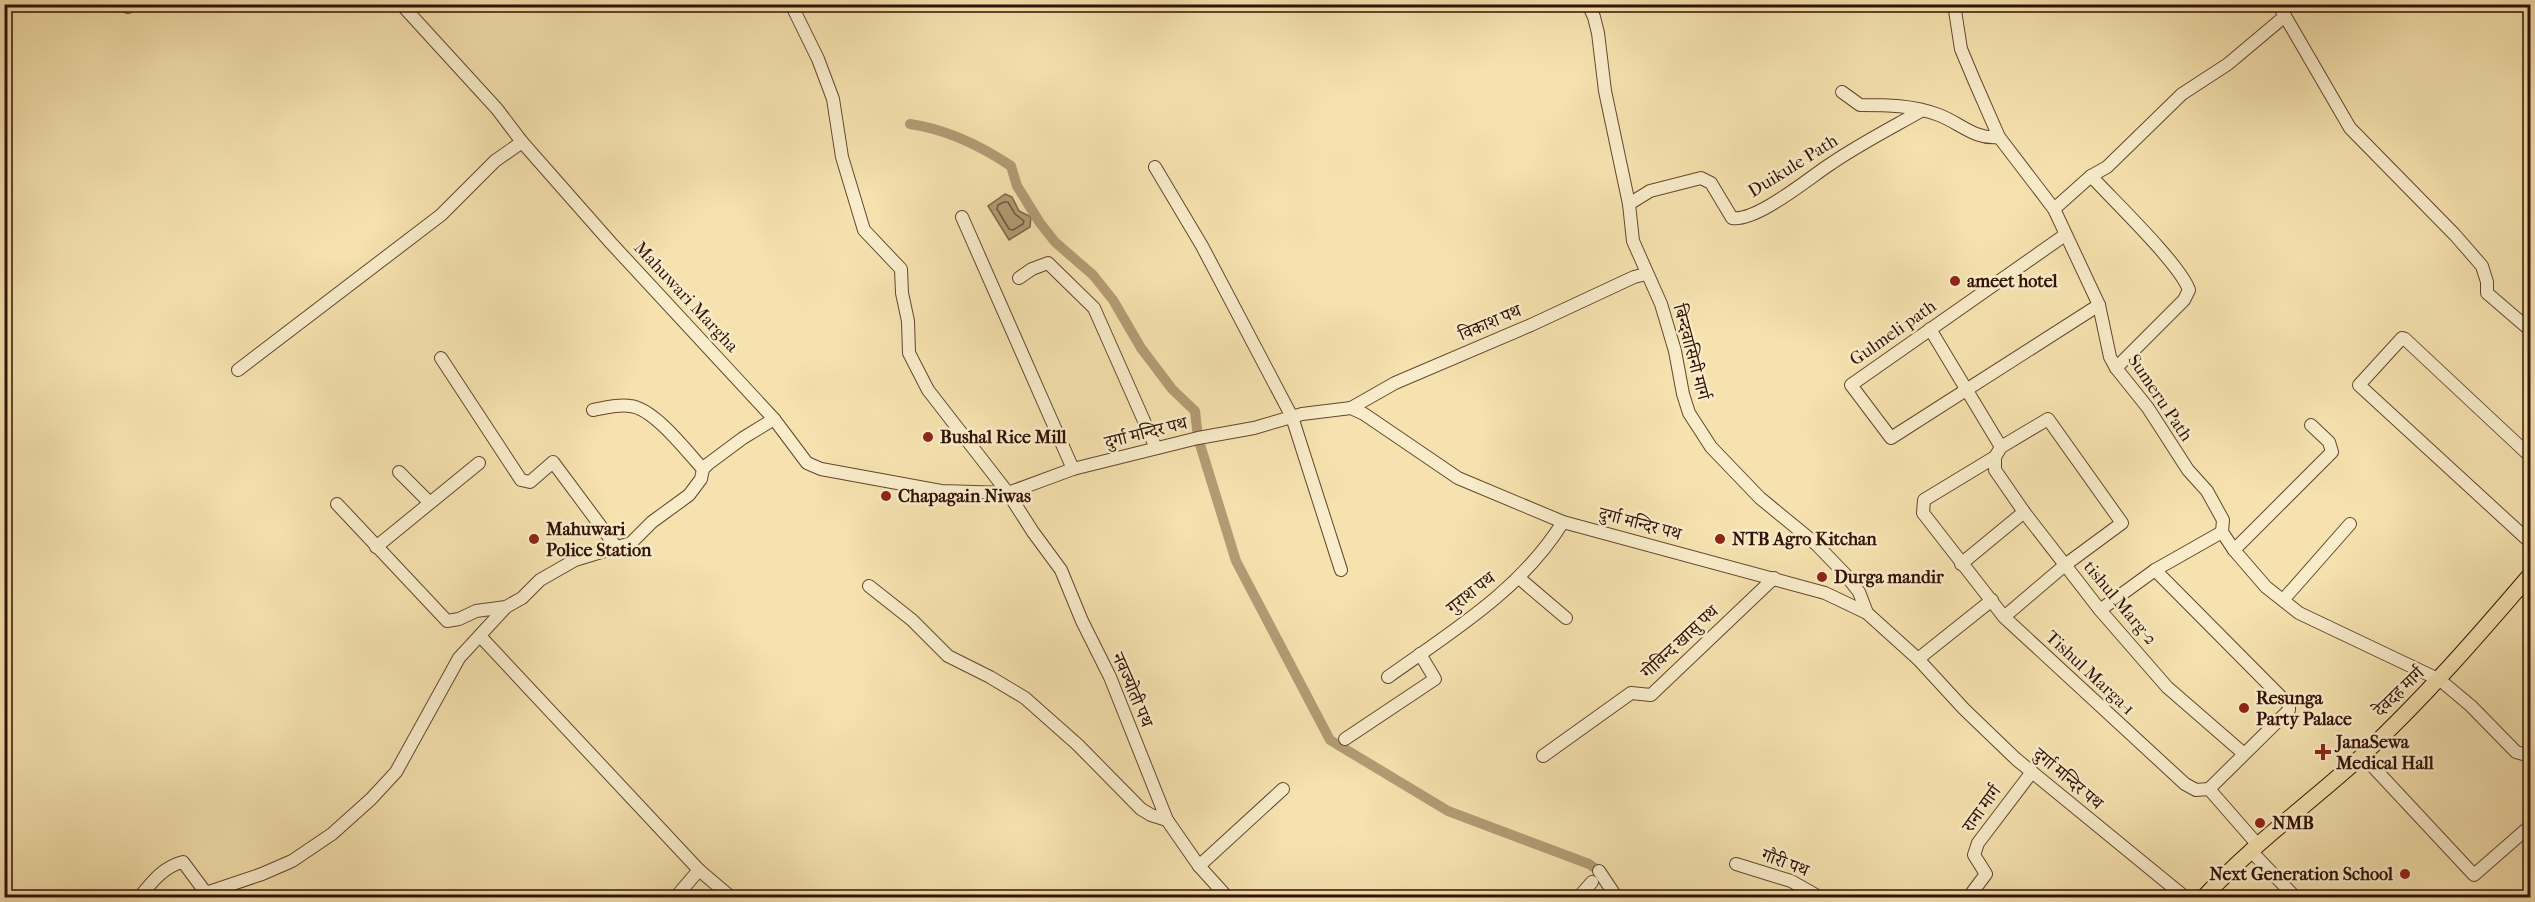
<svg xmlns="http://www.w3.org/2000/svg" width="2535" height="902" font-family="'IM FELL French Canon','Noto Serif Devanagari',serif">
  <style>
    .water { fill: #b39b75; stroke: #806448; stroke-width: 1.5 }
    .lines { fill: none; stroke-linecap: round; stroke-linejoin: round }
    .shore { stroke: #73563d; stroke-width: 1.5 }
    .canal { stroke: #b39b75; stroke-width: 10 }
    .minor-casing { stroke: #64452f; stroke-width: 14 }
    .major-casing { stroke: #331105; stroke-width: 17 }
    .minor { stroke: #f8ecca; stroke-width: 12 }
    .major { stroke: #f5e2ae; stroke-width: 15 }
    .poi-dot { fill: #8f2418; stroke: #f8ecca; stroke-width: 2 }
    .labels { text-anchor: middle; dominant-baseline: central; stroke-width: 5; stroke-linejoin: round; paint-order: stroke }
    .street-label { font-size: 18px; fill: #331105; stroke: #f8ecca }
    .poi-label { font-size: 18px; font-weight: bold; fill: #331105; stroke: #f8ecca; text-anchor: start }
  </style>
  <rect width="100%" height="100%" fill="#f5e2ae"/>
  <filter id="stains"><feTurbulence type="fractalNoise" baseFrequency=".00333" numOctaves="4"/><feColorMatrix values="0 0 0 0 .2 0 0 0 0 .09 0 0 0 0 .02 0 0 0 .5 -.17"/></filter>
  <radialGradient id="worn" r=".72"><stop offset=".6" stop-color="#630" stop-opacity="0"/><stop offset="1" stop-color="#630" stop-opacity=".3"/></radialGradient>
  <polygon class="water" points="1005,194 1012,197 1019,211 1031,217 1030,227 1009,240 988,206"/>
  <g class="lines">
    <polygon class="shore" points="1004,202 1008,202 1015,214 1024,221 1023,224 1013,230 1009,229 997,209 998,205"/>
    <path class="canal" d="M910,124C945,129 981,146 1011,166L1017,186L1040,223L1055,242L1093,275L1113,300L1141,348L1172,389L1195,411L1198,438L1236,561L1330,740L1448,811L1589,864L1599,871"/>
    <defs>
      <g id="minor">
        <polyline points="122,4 128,7 132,4"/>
        <polyline points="401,4 497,109 522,142 611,243 774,419 807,463 821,469 941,491 1008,493 1073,469 1198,438 1254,428 1302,414 1351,408 1364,414 1458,478 1563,522 1825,593 1867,613 1918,659 1964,709 2016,759 2186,898"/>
        <polyline points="791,4 818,59 833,99 842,157 864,230 901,269 902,293 908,321 909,353 928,390 1008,493 1033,532 1061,570 1082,621 1110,677 1167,820 1199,866 1228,898"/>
        <polyline points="1588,4 1594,17 1598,33 1605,91 1629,204 1633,241 1661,304 1675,351 1683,394 1689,413 1711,447 1760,498 1816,544 1845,574 1859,592 1867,613"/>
        <polyline points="1954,4 1961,49 1974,80 1999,137 2054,209 2099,305 2110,357 2116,368 2148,408 2188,470 2207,491 2223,520 2222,532 2234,550 2266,587 2299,613 2440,680 2471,706 2516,752 2530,756"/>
        <polyline points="2278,4 2350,128 2455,235 2482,266 2487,282 2487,293 2530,330"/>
        <path d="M1842,92L1860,105C1887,105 1912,105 1939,115C1960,123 1975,140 1999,137"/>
        <polyline points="1155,167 1202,246 1292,417 1341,570"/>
        <path d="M2091,176C2113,200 2180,264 2189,290L2184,300L2116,368"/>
        <path d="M1629,204L1650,191L1701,178L1711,183L1732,218C1757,222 1810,177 1832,163C1860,144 1891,128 1921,111"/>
        <polyline points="2054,209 2091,176 2107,167 2182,94 2228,64 2285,16"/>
        <polyline points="962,217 1073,469"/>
        <polyline points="2065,235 1851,385 1891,438 2099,305"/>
        <polyline points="1019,278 1032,269 1048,263 1094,308 1156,448"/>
        <polyline points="1930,329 2001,447"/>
        <polyline points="441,358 521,480 530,482 553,462 617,548"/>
        <polyline points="238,370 441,215 495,161 522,142"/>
        <polyline points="1351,408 1395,383 1531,325 1634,277 1646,274"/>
        <path d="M593,410C604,408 618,404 630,406C654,408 687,452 703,469"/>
        <polyline points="2530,456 2405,339 2402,338 2359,385 2530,542"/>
        <polyline points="1995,457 1995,470 2024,512 2100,610 2167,687 2243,753"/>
        <polyline points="399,472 429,502"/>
        <polyline points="337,504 447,621 459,619 476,611 506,607"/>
        <polyline points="376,547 479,463"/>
        <polyline points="2234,550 2332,452 2329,442 2311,425"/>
        <polyline points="1961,564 2024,512"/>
        <polyline points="2155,570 2289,705 2289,710 2209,789 2257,844"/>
        <polyline points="1519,578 1566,618"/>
        <polyline points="869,586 912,620 948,656 990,677 1025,698 1078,745 1141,809 1151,815 1167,820"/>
        <polyline points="2284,599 2350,524"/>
        <polyline points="2100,610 2155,570 2222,532"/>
        <polyline points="2004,617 2065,565 2122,523 2048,419 2001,447 1995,457 1924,500 1923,513 2004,617 2185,784 2196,790 2209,789"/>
        <polyline points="480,636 699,870 732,898"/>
        <polyline points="1918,659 1992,600"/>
        <path d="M1388,677C1451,632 1521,590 1563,522"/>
        <polyline points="1345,739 1435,679 1420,654"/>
        <polyline points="2362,755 2474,875 2530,826"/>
        <polyline points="1543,756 1631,693 1651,695 1774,578"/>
        <polyline points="2250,850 2296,898"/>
        <polyline points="1736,864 1791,881 1821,898"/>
        <polyline points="1199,866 1283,789"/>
        <polyline points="1599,871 1617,898"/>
        <path d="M139,898C151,883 164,866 183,862L206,893L262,874L292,861L332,834L371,799L396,772L459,658L506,607L522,598L540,580L575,560L631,543L652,522L689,495L701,479L703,469L708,464L743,438L774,419"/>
        <polyline points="675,898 699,870"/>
        <polyline points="1578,898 1592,882"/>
        <polyline points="1968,898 1986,874 1974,855 1978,843 2032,772"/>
      </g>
      <path id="major" d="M2203,898C2252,845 2310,803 2363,755C2423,699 2477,637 2530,575"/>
    </defs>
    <use href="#minor" class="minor-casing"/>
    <use href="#major" class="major-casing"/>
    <use href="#minor" class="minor"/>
    <use href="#major" class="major"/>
  </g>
  <g class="poi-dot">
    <circle cx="1955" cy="281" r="6"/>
    <circle cx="928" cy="437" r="6"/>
    <circle cx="886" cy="496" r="6"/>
    <circle cx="534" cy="539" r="6"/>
    <circle cx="1720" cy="539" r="6"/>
    <circle cx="1822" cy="577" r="6"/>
    <circle cx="2244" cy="708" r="6"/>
    <path d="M2320 743h6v6h6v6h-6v6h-6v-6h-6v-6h6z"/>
    <circle cx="2260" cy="823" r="6"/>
    <circle cx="2405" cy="874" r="6"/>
  </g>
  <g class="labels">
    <g class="street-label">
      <text transform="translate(1793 166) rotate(-32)">Duikule Path</text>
      <text transform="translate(686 297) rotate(47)">Mahuwari Margha</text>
      <text transform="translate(1490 323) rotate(-23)">विकाश पथ</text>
      <text transform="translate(1893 333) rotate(-35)">Gulmeli path</text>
      <text transform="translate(1691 352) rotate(75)">बिन्दवासिनी मार्ग</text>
      <text transform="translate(2160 398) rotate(56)">Sumeru Path</text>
      <text transform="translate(1146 433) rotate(-14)">दुर्गा मन्दिर पथ</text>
      <text transform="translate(1640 524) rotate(15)">दुर्गा मन्दिर पथ</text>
      <text transform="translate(1471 593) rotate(-38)">गुराश पथ</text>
      <text transform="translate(2120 603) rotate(50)">tishul Marg-2</text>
      <text transform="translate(1680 642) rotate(-43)">गोविन्द खासु पथ</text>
      <text transform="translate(2090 673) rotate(43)">Tishul Marga-1</text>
      <text transform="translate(1132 690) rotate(67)">नवज्योती पथ</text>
      <text transform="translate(2399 692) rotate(-44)">देवदह मार्ग</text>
      <text transform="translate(2068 779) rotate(40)">दुर्गा मन्दिर पथ</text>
      <text transform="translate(1982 809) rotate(-54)">राना मार्ग</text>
      <text transform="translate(1785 863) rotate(21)">गौरी पथ</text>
    </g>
    <g class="poi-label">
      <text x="1967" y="281">ameet hotel</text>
      <text x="940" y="437">Bushal Rice Mill</text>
      <text x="898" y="496">Chapagain Niwas</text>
      <text x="546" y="529">Mahuwari<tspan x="546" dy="21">Police Station</tspan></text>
      <text x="1732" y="539">NTB Agro Kitchan</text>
      <text x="1834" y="577">Durga mandir</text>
      <text x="2256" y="698">Resunga<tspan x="2256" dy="21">Party Palace</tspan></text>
      <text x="2336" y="742">JanaSewa<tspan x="2336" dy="21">Medical Hall</tspan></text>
      <text x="2272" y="823">NMB</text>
      <text x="2393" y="874" text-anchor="end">Next Generation School</text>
    </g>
  </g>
  <rect width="2535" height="902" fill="none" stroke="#f5e2ae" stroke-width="24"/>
  <rect x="6" y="6" width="2523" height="890" fill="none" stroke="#331105" stroke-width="3"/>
  <rect x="12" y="12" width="2511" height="878" fill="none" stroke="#331105" stroke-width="1.5"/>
  <rect width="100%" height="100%" filter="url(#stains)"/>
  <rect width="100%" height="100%" fill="url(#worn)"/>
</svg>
